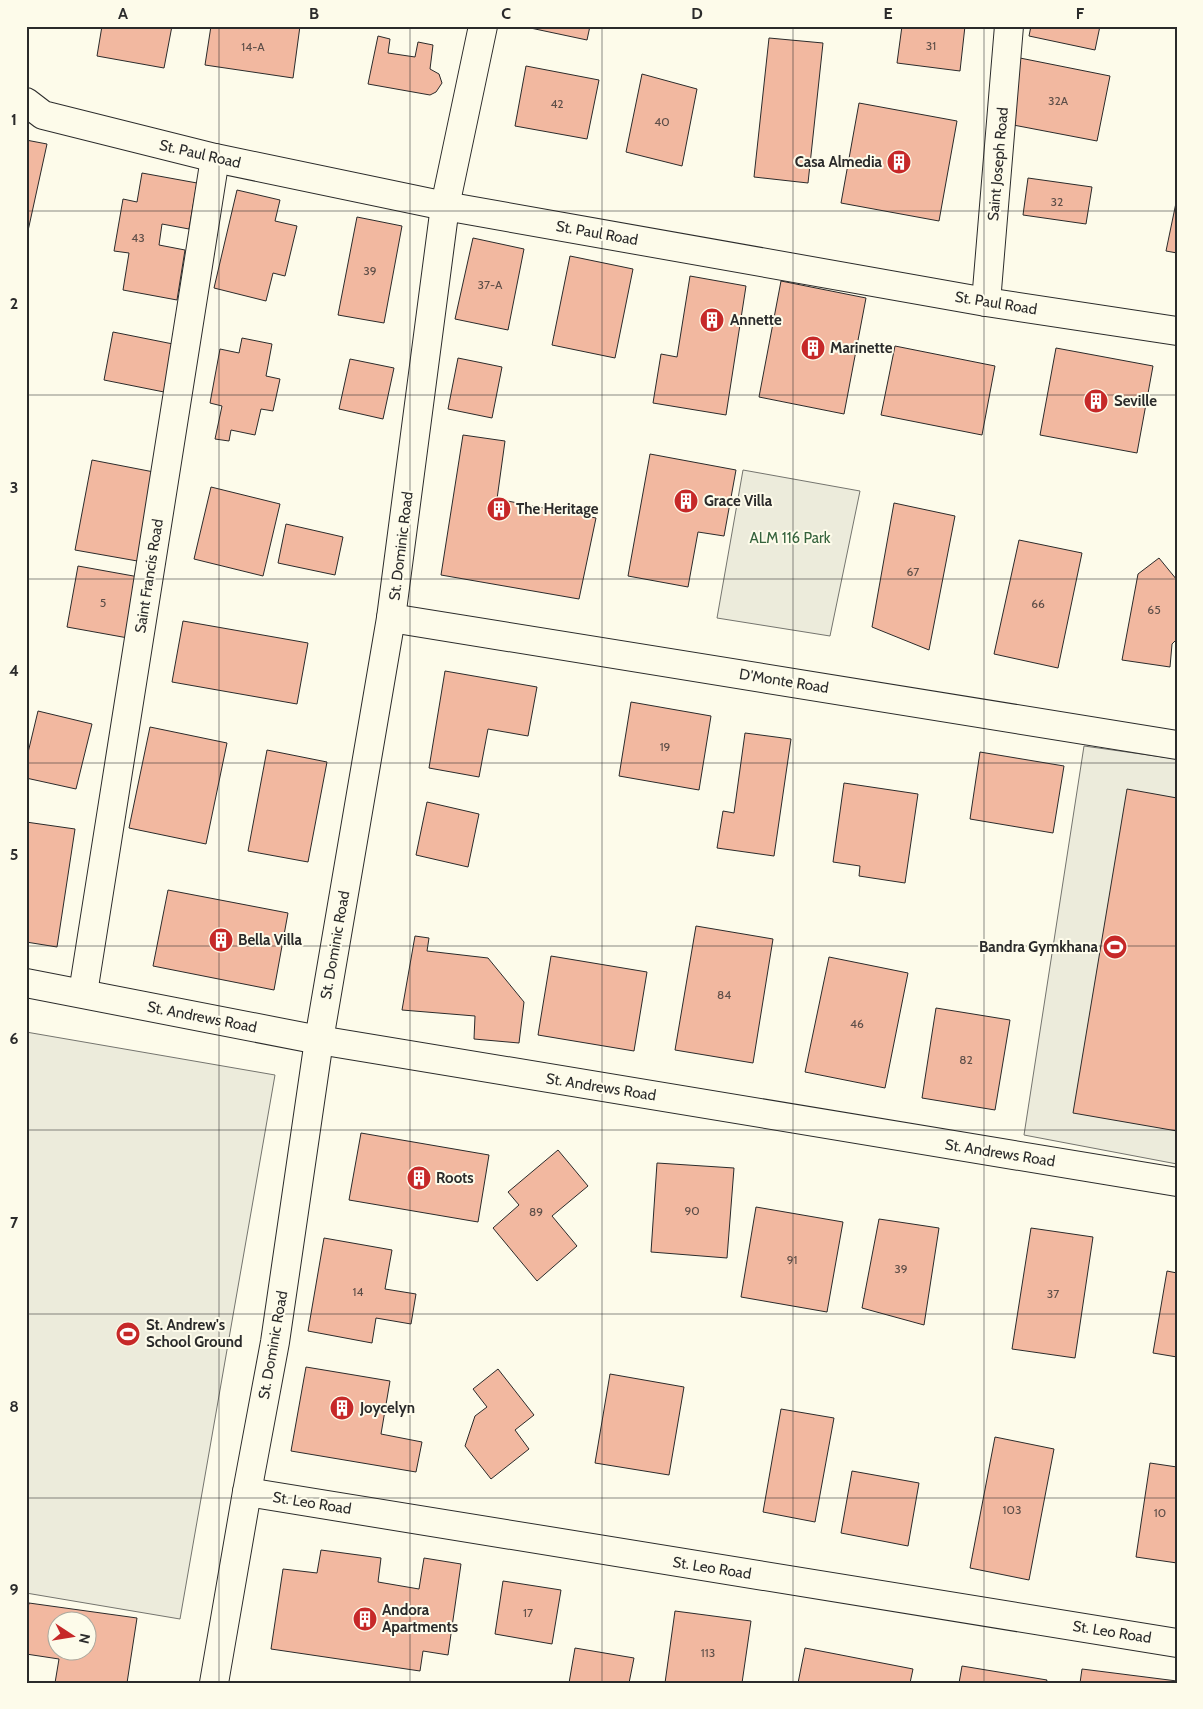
<svg xmlns="http://www.w3.org/2000/svg" width="1203" height="1709" font-family="Cabin,sans-serif">
  <style>
    .green { fill: #ecebdb; stroke: #74746e }
    .building { fill: #f2b8a0; stroke: #2b2b2b; fill-rule: evenodd }
    .lines { fill: none; stroke-linecap: round; stroke-linejoin: round }
    .minor-casing { stroke: #2b2b2b; stroke-width: 30 }
    .tertiary-casing { stroke: #2b2b2b; stroke-width: 30 }
    .minor { stroke: #fdfbea; stroke-width: 28 }
    .tertiary { stroke: #fdfbea; stroke-width: 28 }
    .grid { fill: none; stroke: #2b2b2b; stroke-width: 1; stroke-opacity: 0.55 }
    .labels { text-anchor: middle; dominant-baseline: central; stroke-width: 4; stroke-linejoin: round; paint-order: stroke }
    .number-label { font-size: 12px; fill: #5d4e48 }
    .street-label { font-size: 15px; fill: #2b2b2b; stroke: #fdfbea }
    .poi-label { font-size: 15px; font-weight: bold; fill: #2b2b2b; stroke: #fdfbea; text-anchor: start }
    .park-label { font-size: 15px; fill: #34623c; stroke: #fdfbea }
    .neatline { fill: none; stroke: #2b2b2b; stroke-width: 2 }
    .grid-label { font-size: 16px; text-anchor: middle; font-weight: bold; fill: #2b2b2b }
  </style>
  <rect width="100%" height="100%" fill="#fdfbea"/>
  <g class="green">
    <polygon points="743,470 860,491 830,636 717,618"/>
    <polygon points="1084,746 1177,759 1177,1164 1024,1135"/>
    <polygon points="26,1032 275,1075 180,1619 26,1593"/>
  </g>
  <g class="building">
    <polygon points="102,26 172,26 164,68 97,56"/>
    <polygon points="211,26 300,26 293,78 205,65"/>
    <polygon points="521,26 590,26 587,40"/>
    <polygon points="902,26 965,26 960,71 897,63"/>
    <polygon points="1031,26 1100,26 1095,50 1029,36"/>
    <polygon points="378,36 390,39 388,53 415,57 418,42 433,45 430,69 439,74 442,83 436,92 430,95 368,84"/>
    <polygon points="769,38 823,43 808,183 754,177"/>
    <polygon points="1020,58 1110,76 1097,141 1008,124"/>
    <polygon points="526,66 599,80 587,139 515,126"/>
    <polygon points="642,74 697,89 682,166 626,152"/>
    <polygon points="859,103 957,121 939,221 841,203"/>
    <polygon points="26,140 47,144 26,240"/>
    <polygon points="142,173 197,183 189,229 162,224 159,245 185,250 177,300 123,290 129,253 114,251 123,199 137,202"/>
    <polygon points="1028,178 1092,187 1086,224 1023,215"/>
    <polygon points="237,190 280,200 275,221 297,226 285,276 273,273 266,301 214,288"/>
    <polygon points="1177,198 1177,253 1166,251"/>
    <polygon points="357,217 402,226 384,323 338,315"/>
    <polygon points="473,238 524,249 508,330 455,319"/>
    <polygon points="570,256 633,269 615,358 552,345"/>
    <polygon points="690,276 746,286 726,415 653,403 661,354 677,357"/>
    <polygon points="781,281 866,298 844,414 759,397"/>
    <polygon points="113,332 173,344 164,392 104,380"/>
    <polygon points="242,338 272,344 266,376 280,379 273,411 261,409 255,435 231,430 229,441 215,439 222,406 210,403 220,349 239,353"/>
    <polygon points="895,346 995,366 982,435 881,415"/>
    <polygon points="1056,348 1153,366 1137,453 1040,435"/>
    <polygon points="458,358 502,367 492,418 448,409"/>
    <polygon points="350,359 394,368 383,419 339,409"/>
    <polygon points="463,435 505,441 497,499 596,518 579,599 441,575"/>
    <polygon points="650,454 736,470 724,536 698,532 688,587 628,576"/>
    <polygon points="92,460 159,473 143,562 75,550"/>
    <polygon points="211,487 280,504 263,576 194,559"/>
    <polygon points="894,503 955,516 929,650 872,627"/>
    <polygon points="286,524 343,537 335,575 278,563"/>
    <polygon points="1019,540 1082,553 1058,668 994,654"/>
    <polygon points="1159,558 1177,580 1177,639 1172,644 1170,667 1122,660 1138,574"/>
    <polygon points="78,566 139,577 128,638 67,627"/>
    <polygon points="183,621 308,643 297,704 172,682"/>
    <polygon points="445,671 537,687 528,736 488,729 479,777 429,768"/>
    <polygon points="631,702 711,716 699,790 619,776"/>
    <polygon points="38,711 92,724 76,789 26,778 26,761"/>
    <polygon points="150,727 227,743 206,844 129,828"/>
    <polygon points="745,733 791,739 774,856 717,848 723,811 734,813"/>
    <polygon points="267,750 327,762 308,862 248,851"/>
    <polygon points="980,752 1064,766 1053,833 970,819"/>
    <polygon points="844,783 918,794 905,883 859,876 860,866 833,862"/>
    <polygon points="1127,789 1177,798 1177,1131 1073,1113"/>
    <polygon points="427,802 479,814 468,867 416,855"/>
    <polygon points="26,822 75,829 57,947 26,942"/>
    <polygon points="168,890 288,913 274,990 153,966"/>
    <polygon points="696,926 773,939 753,1063 675,1050"/>
    <polygon points="415,936 429,938 427,951 488,958 524,1002 519,1043 474,1039 475,1016 402,1010"/>
    <polygon points="551,956 647,972 634,1051 538,1035"/>
    <polygon points="829,957 908,973 885,1088 805,1072"/>
    <polygon points="936,1008 1010,1020 995,1110 922,1098"/>
    <polygon points="361,1133 489,1155 478,1222 349,1200"/>
    <polygon points="558,1150 588,1186 552,1216 577,1246 537,1281 493,1228 519,1205 508,1192"/>
    <polygon points="657,1163 734,1168 727,1258 651,1252"/>
    <polygon points="756,1207 843,1222 827,1312 741,1297"/>
    <polygon points="879,1219 939,1228 924,1325 862,1308"/>
    <polygon points="1031,1228 1093,1237 1075,1358 1012,1349"/>
    <polygon points="324,1238 392,1250 385,1289 416,1294 411,1324 376,1318 372,1343 308,1331"/>
    <polygon points="1167,1271 1177,1273 1177,1357 1153,1353"/>
    <polygon points="306,1367 390,1381 381,1434 422,1442 416,1472 291,1451"/>
    <polygon points="498,1369 534,1415 515,1430 529,1449 491,1479 465,1446 475,1416 487,1407 473,1389"/>
    <polygon points="610,1374 684,1387 669,1475 595,1463"/>
    <polygon points="781,1409 834,1418 815,1522 763,1512"/>
    <polygon points="995,1437 1054,1449 1029,1580 970,1568"/>
    <polygon points="1150,1463 1177,1467 1177,1563 1136,1557"/>
    <polygon points="852,1471 919,1483 908,1546 841,1533"/>
    <polygon points="321,1550 381,1558 378,1582 419,1589 424,1558 461,1564 448,1655 423,1651 420,1671 271,1649 283,1569 317,1573"/>
    <polygon points="503,1581 561,1590 552,1644 495,1634"/>
    <path d="M29,1603L137,1618L127,1683H55L59,1659L26,1654V1618ZM58,1622H88V1652H58Z"/>
    <polygon points="675,1611 751,1621 742,1683 665,1683"/>
    <polygon points="575,1648 634,1658 629,1683 569,1683"/>
    <polygon points="805,1648 913,1669 910,1683 798,1683"/>
    <polygon points="962,1666 1047,1680 1046,1683 959,1683"/>
    <polygon points="1082,1669 1177,1681 1177,1683 1080,1683"/>
  </g>
  <g class="lines">
    <defs>
      <g id="minor">
        <polyline points="986,302 1009,26"/>
        <polyline points="391,618 1177,745"/>
        <polyline points="26,983 319,1040 1177,1182"/>
        <polyline points="83,993 215,158"/>
        <polyline points="247,1492 1177,1643"/>
        <polyline points="214,1683 247,1492 275,1342 319,1040 391,618 445,206 483,26"/>
      </g>
      <polyline id="tertiary" points="26,102 43,115 215,158 445,206 986,302 1177,331"/>
    </defs>
    <use href="#minor" class="minor-casing"/>
    <use href="#tertiary" class="tertiary-casing"/>
    <use href="#minor" class="minor"/>
    <use href="#tertiary" class="tertiary"/>
  </g>
  <path class="grid" d="M219,26V1683M410,26V1683M602,26V1683M793,26V1683M984,26V1683M26,211H1177M26,395H1177M26,579H1177M26,763H1177M26,946H1177M26,1130H1177M26,1314H1177M26,1498H1177"/>
  <defs>
    <symbol id="building-disc" viewBox="-11 -11 22 22"><circle r="9.5" fill="#c62828" stroke="#fdfbea"/><path d="M-4-6H4V6H1V3H-1V6H-4ZM-2.5-4.3h1.7v1.8h-1.7ZM.8-4.3h1.7v1.8H.8ZM-2.5-1h1.7V.8h-1.7ZM.8-1h1.7V.8H.8Z" fill="#fff"/></symbol>
    <symbol id="stadium-disc" viewBox="-11 -11 22 22"><circle r="9.5" fill="#c62828" stroke="#fdfbea"/><path d="M0-5a6.5 5 0 1 0 0 10a6.5 5 0 1 0 0-10ZM-3.5-1.8h7v3.6h-7Z" fill="#fff"/></symbol>
  </defs>
  <g fill-rule="evenodd">
    <use href="#building-disc" x="885" y="148" width="28" height="28"/>
    <use href="#building-disc" x="698" y="306" width="28" height="28"/>
    <use href="#building-disc" x="799" y="334" width="28" height="28"/>
    <use href="#building-disc" x="1082" y="387" width="28" height="28"/>
    <use href="#building-disc" x="672" y="487" width="28" height="28"/>
    <use href="#building-disc" x="485" y="495" width="28" height="28"/>
    <use href="#building-disc" x="207" y="926" width="28" height="28"/>
    <use href="#stadium-disc" x="1101" y="933" width="28" height="28"/>
    <use href="#building-disc" x="405" y="1164" width="28" height="28"/>
    <use href="#stadium-disc" x="114" y="1320" width="28" height="28"/>
    <use href="#building-disc" x="328" y="1394" width="28" height="28"/>
    <use href="#building-disc" x="351" y="1605" width="28" height="28"/>
  </g>
  <g class="labels">
    <g class="number-label">
      <text x="931" y="45">31</text>
      <text x="253" y="46">14-A</text>
      <text x="1058" y="100">32A</text>
      <text x="557" y="103">42</text>
      <text x="662" y="121">40</text>
      <text x="1057" y="201">32</text>
      <text x="138" y="237">43</text>
      <text x="370" y="270">39</text>
      <text x="490" y="284">37-A</text>
      <text x="913" y="571">67</text>
      <text x="103" y="602">5</text>
      <text x="1038" y="603">66</text>
      <text x="1154" y="609">65</text>
      <text x="665" y="746">19</text>
      <text x="724" y="994">84</text>
      <text x="857" y="1023">46</text>
      <text x="966" y="1059">82</text>
      <text x="692" y="1210">90</text>
      <text x="536" y="1211">89</text>
      <text x="792" y="1259">91</text>
      <text x="901" y="1268">39</text>
      <text x="358" y="1291">14</text>
      <text x="1053" y="1293">37</text>
      <text x="1012" y="1509">103</text>
      <text x="1160" y="1512">10</text>
      <text x="528" y="1612">17</text>
      <text x="708" y="1652">113</text>
    </g>
    <g class="street-label">
      <text transform="translate(200 154) rotate(13)">St. Paul Road</text>
      <text transform="translate(998 164) rotate(-85)">Saint Joseph Road</text>
      <text transform="translate(597 233) rotate(10)">St. Paul Road</text>
      <text transform="translate(996 303) rotate(9)">St. Paul Road</text>
      <text transform="translate(401 546) rotate(-83)">St. Dominic Road</text>
      <text transform="translate(149 576) rotate(-81)">Saint Francis Road</text>
      <text transform="translate(784 681) rotate(9)">D'Monte Road</text>
      <text transform="translate(335 945) rotate(-80)">St. Dominic Road</text>
      <text transform="translate(202 1017) rotate(11)">St. Andrews Road</text>
      <text transform="translate(601 1087) rotate(9)">St. Andrews Road</text>
      <text transform="translate(1000 1153) rotate(9)">St. Andrews Road</text>
      <text transform="translate(273 1345) rotate(-80)">St. Dominic Road</text>
      <text transform="translate(312 1503) rotate(9)">St. Leo Road</text>
      <text transform="translate(712 1568) rotate(9)">St. Leo Road</text>
      <text transform="translate(1112 1632) rotate(9)">St. Leo Road</text>
    </g>
    <g class="poi-label">
      <text x="882" y="162" text-anchor="end">Casa Almedia</text>
      <text x="730" y="320">Annette</text>
      <text x="830" y="348">Marinette</text>
      <text x="1114" y="401">Seville</text>
      <text x="704" y="501">Grace Villa</text>
      <text x="516" y="509">The Heritage</text>
      <text x="238" y="940">Bella Villa</text>
      <text x="1098" y="947" text-anchor="end">Bandra Gymkhana</text>
      <text x="436" y="1178">Roots</text>
      <text x="146" y="1325">St. Andrew's<tspan x="146" dy="17">School Ground</tspan></text>
      <text x="360" y="1408">Joycelyn</text>
      <text x="382" y="1610">Andora<tspan x="382" dy="17">Apartments</tspan></text>
    </g>
    <g class="park-label">
      <text x="790" y="538">ALM 116 Park</text>
    </g>
  </g>
  <rect width="1203" height="1709" fill="none" stroke="#fdfbea" stroke-width="55"/>
  <g transform="translate(72 1636) rotate(102)"><circle r="24" fill="#fdfbea" stroke="#a9a89e"/>
  <path d="M0-4L9 19L0 12L-9 19Z" fill="#c62828"/>
  <text y="-8" font-size="14" font-weight="bold" text-anchor="middle" fill="#2b2b2b">N</text>
  </g>
  <rect x="28" y="28" width="1148" height="1654" class="neatline"/>
  <g class="grid-label">
    <text x="123" y="19">A</text>
    <text x="314" y="19">B</text>
    <text x="506" y="19">C</text>
    <text x="697" y="19">D</text>
    <text x="888" y="19">E</text>
    <text x="1080" y="19">F</text>
    <text x="14" y="125">1</text>
    <text x="14" y="309">2</text>
    <text x="14" y="493">3</text>
    <text x="14" y="676">4</text>
    <text x="14" y="860">5</text>
    <text x="14" y="1044">6</text>
    <text x="14" y="1228">7</text>
    <text x="14" y="1412">8</text>
    <text x="14" y="1595">9</text>
  </g>
</svg>
